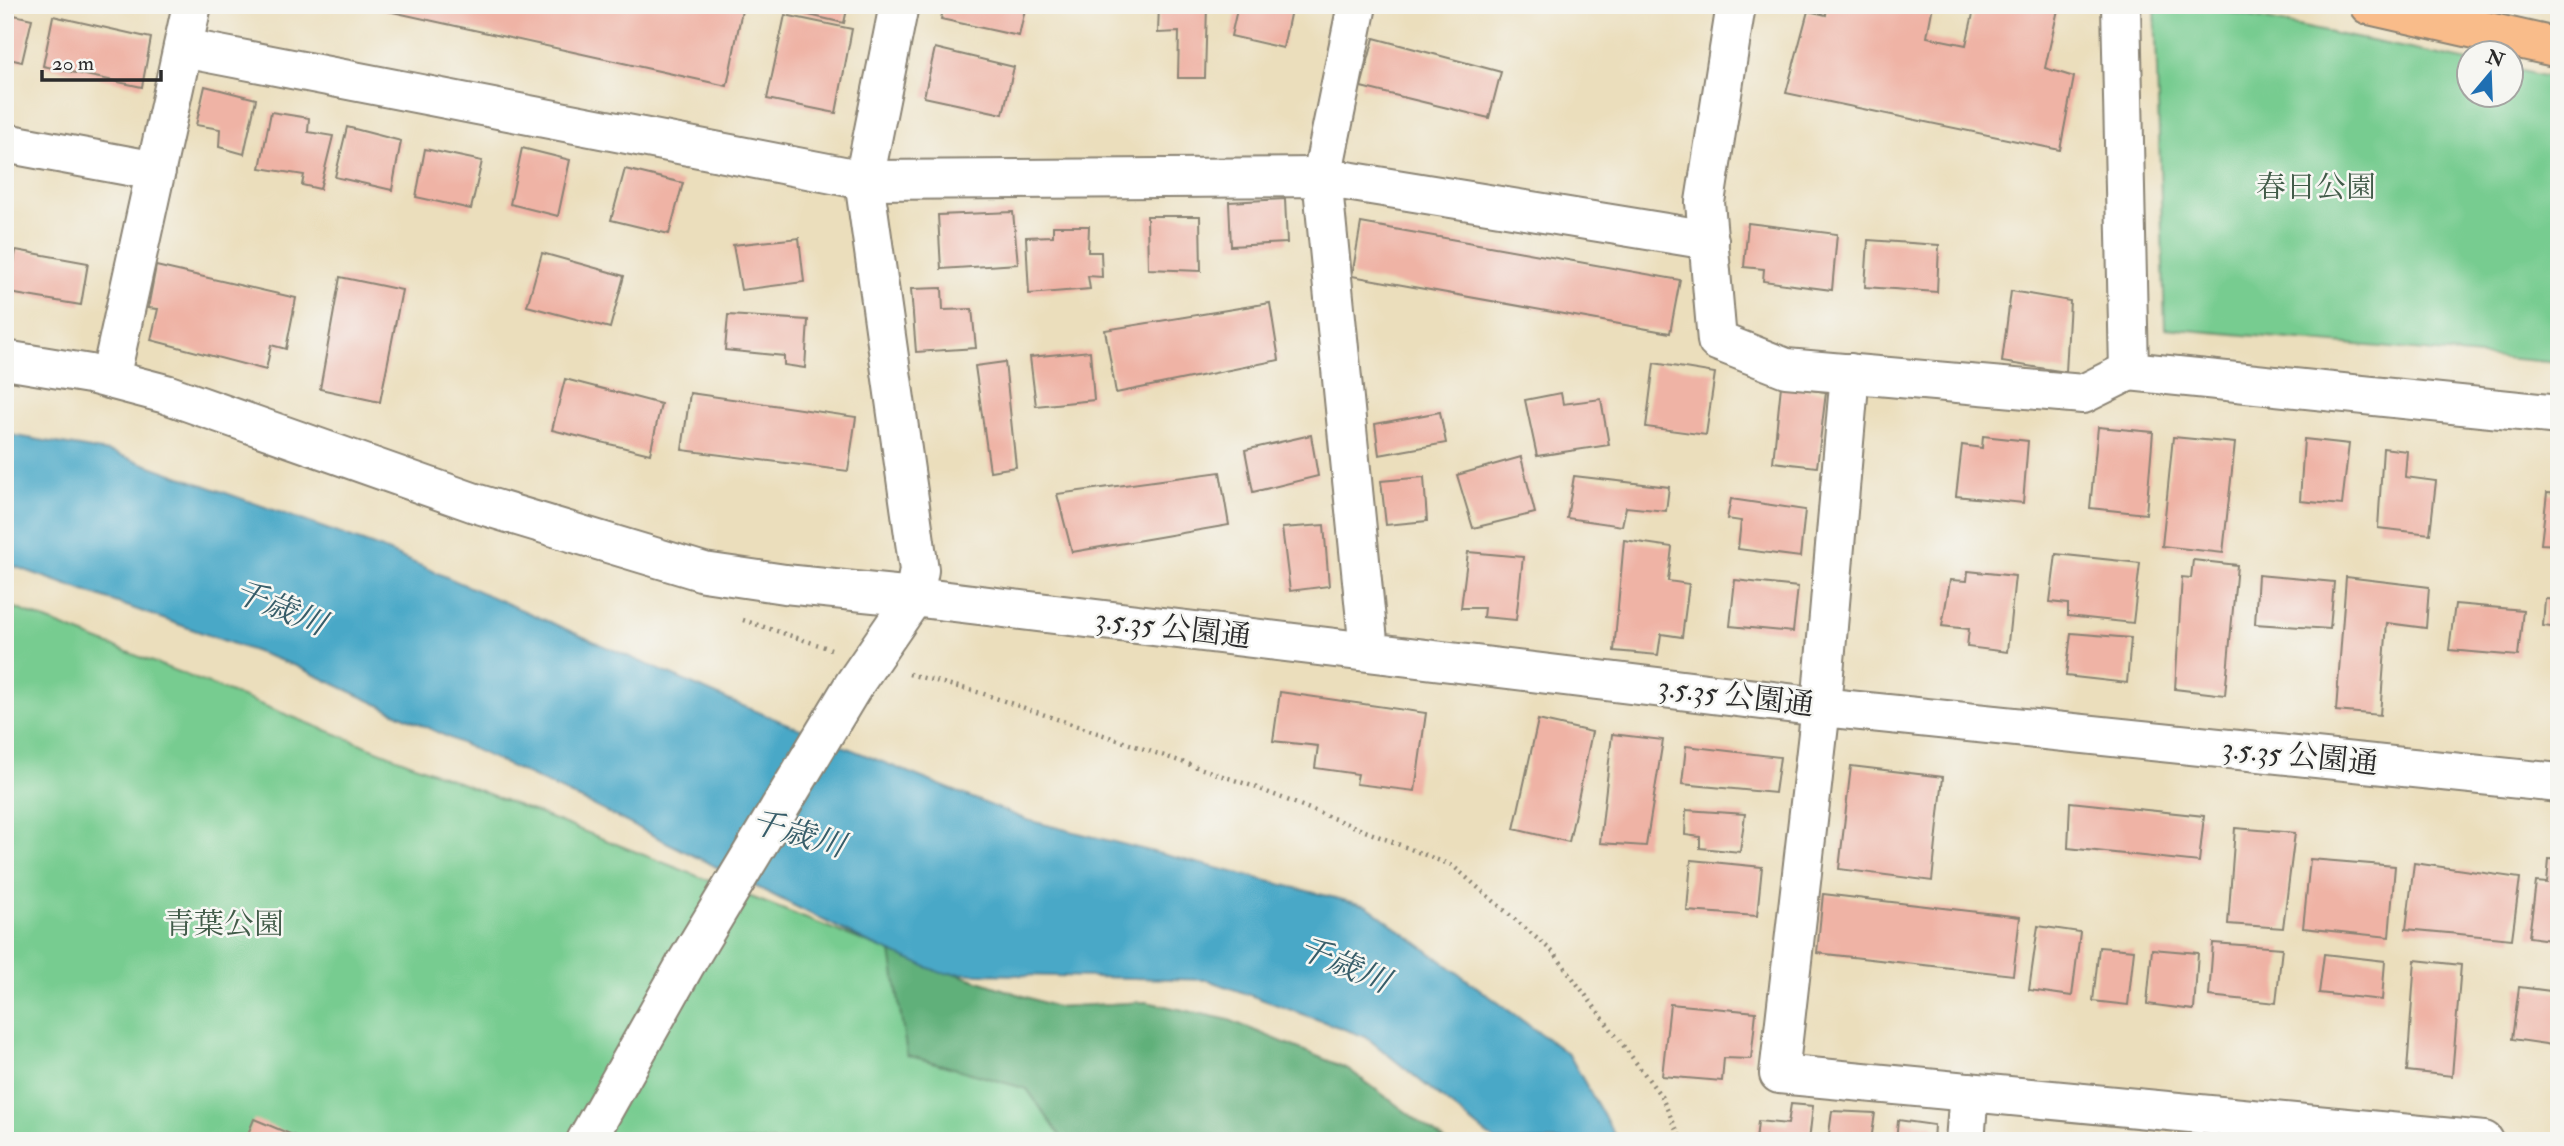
<svg xmlns="http://www.w3.org/2000/svg" width="2564" height="1146" font-family="'IM FELL Double Pica','Noto Serif JP',serif">
  <style>
    .green { fill: #77cc90; stroke: #517c5e; stroke-width: 2 }
    .forest { fill: #61b07a; stroke: #466e52; stroke-width: 2 }
    .water { fill: #48a8c7; stroke: #3a6a79; stroke-width: 2 }
    .building { fill: #efb3a5 }
    .lines { fill: none; stroke-linecap: round; stroke-linejoin: round }
    .minor-casing { stroke: #8b8474; stroke-width: 42 }
    .major-casing { stroke: #8b8474; stroke-width: 42 }
    .path { stroke: #8b8474; stroke-width: 4.5; stroke-dasharray: 2 5; stroke-linecap: butt }
    .minor { stroke: #fff; stroke-width: 38 }
    .major { stroke: #f9bc8a; stroke-width: 38 }
    .labels { text-anchor: middle; dominant-baseline: central; stroke-width: 5; stroke-linejoin: round; paint-order: stroke }
    .park-label { font-size: 30px; fill: #425b49; stroke: #f6f6f2 }
    .street-label { font-size: 30px; fill: #2b2b2b; stroke: #f6f6f2 }
    .water-label { font-size: 32px; font-style: italic; fill: #375d69; stroke: #f6f6f2 }
  </style>
  <rect width="100%" height="100%" fill="#f6f6f2"/>
  <filter id="ink" filterUnits="userSpaceOnUse"><feTurbulence type="fractalNoise" baseFrequency=".0143" numOctaves="2"/><feDisplacementMap in="SourceGraphic" scale="14" xChannelSelector="R" yChannelSelector="G"/><feConvolveMatrix kernelMatrix="1 2 1 2 8 2 1 2 1" color-interpolation-filters="sRGB"/></filter>
  <filter id="wash" filterUnits="userSpaceOnUse"><feTurbulence type="fractalNoise" baseFrequency=".00686" numOctaves="4" result="noise"/><feDisplacementMap in="SourceGraphic" scale="28" xChannelSelector="R" yChannelSelector="G"/><feGaussianBlur stdDeviation="1.57" result="paint"/><feColorMatrix in="noise" values="0 0 0 0 0 0 0 0 0 0 0 0 0 0 0 0 0 1.4 0 .05"/><feComposite in="paint" operator="in"/></filter>
  <g filter="url(#wash)">
    <rect width="100%" height="100%" fill="#ebdebc"/>
    <g class="green">
      <polygon points="2155,5 2194,5 2469,61 2470,94 2512,94 2512,69 2559,79 2559,363 2165,328"/>
      <polygon points="5,604 891,952 1056,1007 1146,1002 1229,1020 1348,1069 1445,1141 5,1141"/>
    </g>
    <polygon class="forest" points="891,952 1056,1007 1146,1002 1229,1020 1348,1069 1445,1141 1064,1141 1027,1089 907,1055"/>
    <polygon class="water" points="5,434 114,453 380,548 733,702 1027,820 1367,906 1569,1055 1618,1141 1495,1141 1366,1037 1208,980 941,973 867,942 584,801 296,666 5,563"/>
    <g id="blocks">
      <g class="building">
        <polygon points="361,5 743,5 727,86"/>
        <polygon points="788,5 848,5 844,23 787,10"/>
        <polygon points="944,5 1026,5 1019,36 941,19"/>
        <polygon points="1159,5 1207,5 1205,78 1178,78 1179,32 1158,33"/>
        <polygon points="1238,5 1292,5 1283,48 1231,36"/>
        <polygon points="1827,5 1933,5 1927,37 1966,45 1975,5 2059,5 2045,68 2074,77 2060,150 1786,93 1808,11 1826,15"/>
        <polygon points="5,13 32,19 22,62 5,58"/>
        <polygon points="785,15 852,29 836,113 767,99"/>
        <polygon points="53,16 151,38 142,87 43,66"/>
        <polygon points="1374,38 1501,72 1489,118 1361,87"/>
        <polygon points="935,48 1014,67 1003,114 924,97"/>
        <polygon points="205,86 256,99 244,154 219,147 220,129 196,125"/>
        <polygon points="271,112 309,118 308,132 333,136 320,189 302,185 304,175 260,168"/>
        <polygon points="347,127 401,141 392,190 335,177"/>
        <polygon points="522,148 570,160 558,216 510,204"/>
        <polygon points="425,149 482,161 471,209 416,197"/>
        <polygon points="625,169 683,183 669,234 611,220"/>
        <polygon points="1285,199 1287,243 1231,246 1229,202"/>
        <polygon points="1013,212 1018,264 941,269 938,215"/>
        <polygon points="1147,216 1200,216 1201,271 1148,269"/>
        <polygon points="1361,223 1680,280 1670,333 1352,276"/>
        <polygon points="1748,223 1837,234 1832,290 1763,281 1764,269 1744,267"/>
        <polygon points="1053,226 1089,226 1088,252 1101,252 1102,277 1088,276 1090,289 1029,294 1026,237 1053,236"/>
        <polygon points="799,238 804,282 741,290 733,245"/>
        <polygon points="1868,240 1939,245 1937,292 1865,287"/>
        <polygon points="16,250 88,263 81,305 9,293"/>
        <polygon points="542,253 624,276 610,328 527,306"/>
        <polygon points="156,266 296,298 286,349 271,345 266,370 151,340 158,309 148,308"/>
        <polygon points="340,277 402,290 380,402 320,389"/>
        <polygon points="942,288 943,310 972,309 976,348 916,352 911,289"/>
        <polygon points="2011,291 2070,301 2066,372 2002,362"/>
        <polygon points="1270,303 1279,360 1116,393 1105,330"/>
        <polygon points="728,315 808,320 805,368 784,365 784,356 725,350"/>
        <polygon points="1090,351 1094,400 1036,406 1030,357"/>
        <polygon points="1005,362 1016,467 990,471 975,366"/>
        <polygon points="1654,363 1715,373 1706,435 1646,427"/>
        <polygon points="565,379 661,404 650,454 552,430"/>
        <polygon points="1781,386 1826,392 1817,467 1773,462"/>
        <polygon points="690,393 856,417 848,471 682,450"/>
        <polygon points="1561,393 1563,404 1601,399 1609,445 1537,456 1525,400"/>
        <polygon points="1440,412 1446,443 1379,455 1375,424"/>
        <polygon points="2098,427 2153,432 2146,514 2090,508"/>
        <polygon points="1311,435 1318,476 1253,492 1245,450"/>
        <polygon points="1983,436 2028,441 2023,503 1956,496 1962,445 1982,448"/>
        <polygon points="2173,437 2235,443 2223,553 2162,546"/>
        <polygon points="2304,439 2349,444 2342,505 2300,501"/>
        <polygon points="2383,448 2407,451 2405,477 2436,481 2430,534 2378,528"/>
        <polygon points="1521,457 1535,513 1473,528 1457,475"/>
        <polygon points="1220,472 1229,525 1072,552 1057,494"/>
        <polygon points="1574,476 1669,487 1666,511 1626,507 1622,526 1567,518"/>
        <polygon points="1424,477 1427,521 1386,525 1381,481"/>
        <polygon points="2547,493 2559,494 2559,545 2541,544"/>
        <polygon points="1731,499 1805,510 1800,557 1738,549 1741,521 1727,519"/>
        <polygon points="1324,525 1329,586 1290,591 1282,528"/>
        <polygon points="1624,540 1672,547 1668,581 1689,584 1682,637 1661,634 1658,655 1614,651"/>
        <polygon points="1468,552 1523,557 1516,620 1483,617 1484,608 1461,608"/>
        <polygon points="2056,554 2140,563 2133,623 2068,616 2068,604 2050,602"/>
        <polygon points="2193,560 2237,565 2225,695 2175,689 2182,577 2191,578"/>
        <polygon points="1968,571 2015,576 2007,652 1967,647 1969,629 1942,626 1950,580 1967,581"/>
        <polygon points="2258,575 2334,582 2330,629 2255,624"/>
        <polygon points="2346,577 2429,587 2426,628 2387,623 2380,715 2336,711"/>
        <polygon points="1735,580 1798,587 1793,632 1730,626"/>
        <polygon points="2545,599 2559,600 2559,628 2543,626"/>
        <polygon points="2455,604 2523,610 2518,656 2449,650"/>
        <polygon points="2071,633 2131,638 2127,683 2066,676"/>
        <polygon points="1280,692 1426,713 1415,791 1356,784 1358,774 1315,768 1318,746 1273,741"/>
        <polygon points="1538,720 1592,732 1569,842 1514,829"/>
        <polygon points="1612,734 1663,740 1646,846 1600,843"/>
        <polygon points="1686,746 1780,757 1775,793 1682,784"/>
        <polygon points="1851,766 1943,777 1932,881 1839,869"/>
        <polygon points="2070,802 2204,816 2199,862 2068,848"/>
        <polygon points="1686,810 1745,814 1740,852 1700,848 1700,837 1685,835"/>
        <polygon points="2235,828 2295,833 2283,928 2228,924"/>
        <polygon points="2310,859 2395,866 2389,937 2303,928"/>
        <polygon points="2549,859 2559,860 2559,941 2529,937 2536,882 2547,883"/>
        <polygon points="1691,860 1762,867 1757,916 1687,911"/>
        <polygon points="2414,863 2520,878 2512,939 2406,929"/>
        <polygon points="1823,894 2020,917 2013,975 1817,953"/>
        <polygon points="2038,926 2080,932 2072,996 2029,990"/>
        <polygon points="2213,943 2282,948 2276,1003 2209,996"/>
        <polygon points="2099,947 2134,950 2128,1005 2093,1001"/>
        <polygon points="2152,949 2198,953 2194,1010 2147,1004"/>
        <polygon points="2324,954 2385,961 2382,1000 2319,993"/>
        <polygon points="2415,960 2461,965 2452,1076 2407,1071"/>
        <polygon points="2519,987 2559,992 2553,1045 2512,1039"/>
        <polygon points="1670,1004 1756,1012 1751,1059 1724,1058 1722,1081 1662,1076"/>
        <polygon points="1791,1104 1813,1106 1809,1141 1756,1141 1758,1121 1788,1124"/>
        <polygon points="1832,1111 1875,1113 1871,1141 1828,1141"/>
        <polygon points="254,1119 307,1141 245,1141"/>
        <polygon points="1898,1120 1934,1125 1933,1141 1896,1141"/>
      </g>
    </g>
  </g>
  <g filter="url(#ink)">
    <use href="#blocks" fill-opacity="0" stroke="#8b8474" stroke-width="2"/>
    <g class="lines">
      <defs>
        <g id="minor">
          <polyline points="1357,5 1322,177 1369,651"/>
          <polyline points="1736,5 1705,202 1717,341 1786,368 2083,394 2129,371"/>
          <polyline points="2121,5 2129,371 2559,415"/>
          <polyline points="183,48 864,180 1322,177 1709,240"/>
          <polyline points="5,143 156,171"/>
          <polyline points="5,360 90,374 166,394 475,503 704,572 785,584 914,597 1821,707 2559,783"/>
          <polyline points="1850,373 1821,707 1779,1074 2484,1141"/>
          <polyline points="110,379 192,5"/>
          <polyline points="586,1141 685,965 853,686 914,597 919,570 864,180 899,5"/>
          <polyline points="1965,1141 1969,1092"/>
        </g>
        <polyline id="major" points="2369,5 2559,48"/>
      </defs>
      <use href="#minor" class="minor-casing"/>
      <use href="#major" class="major-casing"/>
      <g class="path">
        <polyline points="743,620 831,649"/>
        <polyline points="909,674 981,693 1252,786 1453,866 1554,953 1661,1096 1682,1141"/>
      </g>
      <use href="#minor" class="minor"/>
      <use href="#major" class="major"/>
    </g>
  </g>
  <g class="labels">
    <g class="park-label">
      <text x="2316" y="187">春日公園</text>
      <text x="224" y="924">青葉公園</text>
    </g>
    <g class="street-label">
      <text transform="translate(1173 628) rotate(7)">3.5.35 公園通</text>
      <text transform="translate(1736 696) rotate(7)">3.5.35 公園通</text>
      <text transform="translate(2300 756) rotate(6)">3.5.35 公園通</text>
    </g>
    <g class="water-label">
      <text transform="translate(280 608) rotate(22)">千歳川</text>
      <text transform="translate(798 834) rotate(16)">千歳川</text>
      <text transform="translate(1344 965) rotate(23)">千歳川</text>
    </g>
  </g>
  <rect width="2564" height="1146" fill="none" stroke="#f6f6f2" stroke-width="28"/>
  <g transform="translate(2490 74) rotate(19)"><circle r="33" fill="#f6f6f2" stroke="#a5a5a2" stroke-width="2"/>
  <path d="M0-5L12 26L0 18L-12 26Z" fill="#1f6fb2"/>
  <text y="-10" font-size="19" font-weight="bold" text-anchor="middle" fill="#2b2b2b">N</text>
  </g>
  <path d="M42 70v10h119v-10" fill="none" stroke="#2b2b2b" stroke-width="3.5"/>
  <text x="52" y="70" font-size="21" fill="#2b2b2b" stroke="#f6f6f2" stroke-width="5" paint-order="stroke">20 m</text>
</svg>
